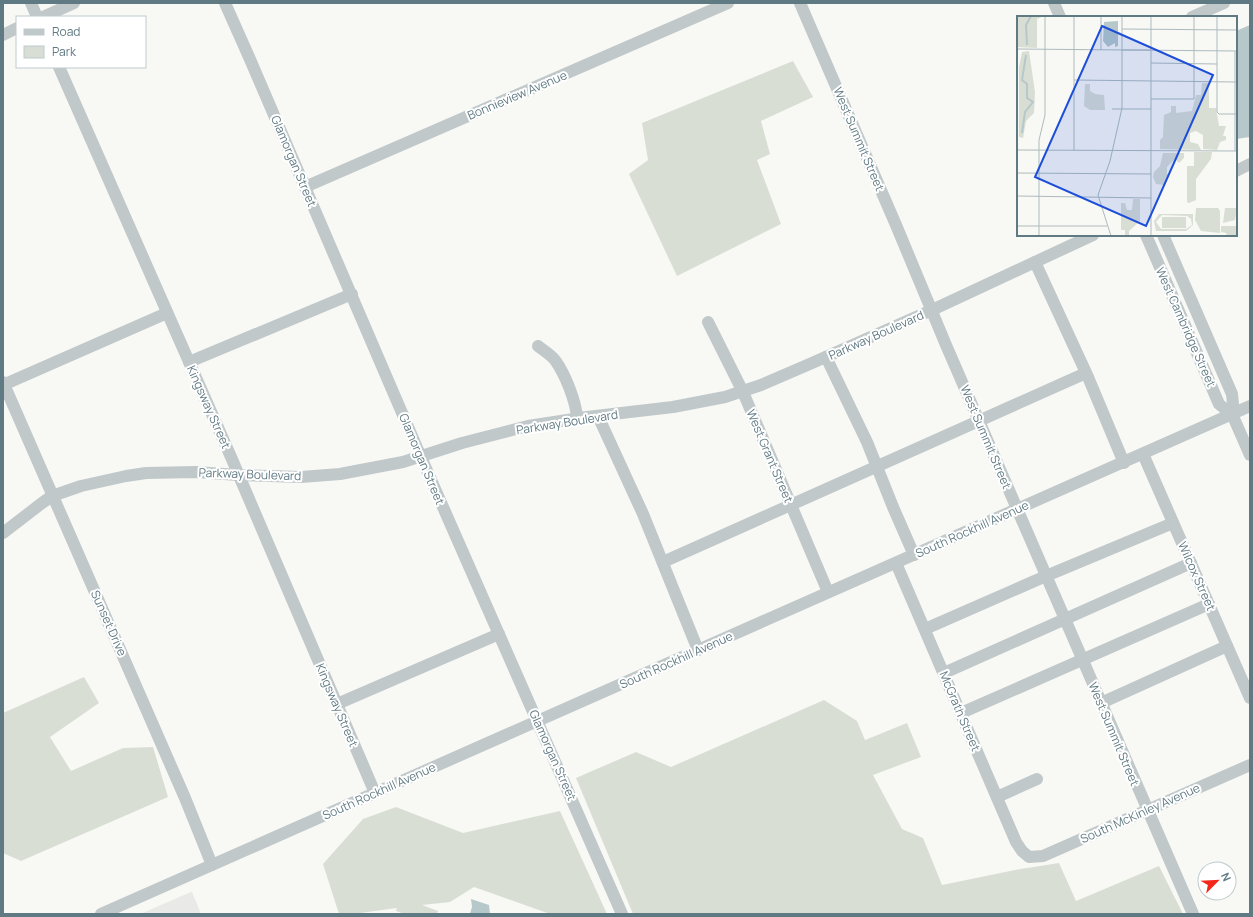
<svg xmlns="http://www.w3.org/2000/svg" width="1253" height="917" font-family="Manrope,sans-serif">
  <style>
    .built { fill: #e9e9e8 }
    .green { fill: #d9ded4 }
    .water { fill: #b6c8c9 }
    .lines { fill: none; stroke-linecap: round; stroke-linejoin: round }
    .minor { stroke: #c0c8ca; stroke-width: 12 }
    .labels { text-anchor: middle; dominant-baseline: central; stroke-width: 4; stroke-linejoin: round; paint-order: stroke }
    .street-label { font-size: 12px; fill: #607a83; stroke: #fff }
    .inset-river { fill: none; stroke: #b6c8c9; stroke-width: 2 }
    .inset-road { fill: none; stroke: #adbbbd; stroke-width: 1 }
    .view { fill: #1d4ed8; fill-opacity: 0.15; stroke: #1d4ed8; stroke-width: 2 }
    .inset-edge { fill: none; stroke: #607a83; stroke-width: 2 }
  </style>
  <rect width="100%" height="100%" fill="#f8f8f5"/>
  <polygon class="built" points="192,892 201,914 140,914 191,892"/>
  <g class="green">
    <polygon points="793,61 813,97 761,121 770,154 757,160 781,224 677,276 629,174 648,160 642,123"/>
    <polygon points="84,677 99,703 50,737 71,771 123,748 153,747 168,797 21,861 3,853 3,713"/>
    <polygon points="824,700 857,721 865,740 907,723 921,757 873,775 902,829 923,838 942,885 1015,870 1059,863 1076,901 1159,866 1183,914 633,914 576,778 636,752 671,767"/>
    <polygon points="396,807 463,833 560,811 607,914 550,914 474,887 450,902 422,905 438,911 437,914 405,914 396,911 397,908 353,914 339,914 323,864 363,819"/>
  </g>
  <g class="water">
    <polygon points="1250,25 1250,137 1236,139 1236,31"/>
    <polygon points="471,899 489,905 490,914 470,914 472,907"/>
  </g>
  <g class="lines">
    <g class="minor">
      <polyline points="31,3 37,17"/>
      <polyline points="225,3 249,57 421,457 622,914"/>
      <polyline points="800,3 896,225 946,345 1193,914"/>
      <polyline points="1054,3 1060,17"/>
      <polyline points="43,17 74,3"/>
      <polyline points="1192,17 1224,3"/>
      <polyline points="3,35 17,28"/>
      <polyline points="59,67 231,457 375,793"/>
      <polyline points="1236,171 1250,164"/>
      <polyline points="305,187 728,3"/>
      <polyline points="1146,235 1219,404 1225,409 1232,414"/>
      <polyline points="1163,235 1232,394 1233,404 1232,414 1250,455"/>
      <polyline points="1035,262 1088,377 1124,463"/>
      <polyline points="708,322 743,392 828,592"/>
      <path d="M538,346C543,350 550,354 555,360C565,374 576,401 577,418"/>
      <polyline points="826,357 867,442 893,507 914,555"/>
      <polyline points="189,362 352,294"/>
      <polyline points="3,382 185,798 212,865"/>
      <polyline points="3,385 167,313"/>
      <polyline points="598,416 643,514 698,650"/>
      <polyline points="1143,454 1250,698"/>
      <polyline points="3,533 42,503 52,496 81,486 126,476 146,473 196,472 238,475 301,477 340,474 403,462 462,443 528,426 587,417 673,407 725,397 761,385 812,363 932,310 1093,235"/>
      <polyline points="663,562 1086,373"/>
      <polyline points="896,563 1016,842 1022,851 1029,857 1043,856 1250,765"/>
      <polyline points="925,629 1046,576 1173,523"/>
      <polyline points="944,673 1191,563"/>
      <polyline points="1101,703 1227,646"/>
      <polyline points="337,704 499,634"/>
      <polyline points="961,713 1209,604"/>
      <polyline points="997,797 1037,779"/>
      <polyline points="101,914 1250,406"/>
    </g>
  </g>
  <g class="labels">
    <g class="street-label">
      <text transform="translate(517 95) rotate(-23)">Bonnieview Avenue</text>
      <text transform="translate(859 139) rotate(67)">West Summit Street</text>
      <text transform="translate(294 161) rotate(67)">Glamorgan Street</text>
      <text transform="translate(1186 327) rotate(66)">West Cambridge Street</text>
      <text transform="translate(876 335) rotate(-24)">Parkway Boulevard</text>
      <text transform="translate(209 407) rotate(66)">Kingsway Street</text>
      <text transform="translate(567 422) rotate(-9)">Parkway Boulevard</text>
      <text transform="translate(986 437) rotate(67)">West Summit Street</text>
      <text transform="translate(770 456) rotate(67)">West Grant Street</text>
      <text transform="translate(422 459) rotate(67)">Glamorgan Street</text>
      <text transform="translate(250 474) rotate(2)">Parkway Boulevard</text>
      <text transform="translate(972 529) rotate(-24)">South Rockhill Avenue</text>
      <text transform="translate(1197 576) rotate(66)">Wilcox Street</text>
      <text transform="translate(109 623) rotate(66)">Sunset Drive</text>
      <text transform="translate(676 660) rotate(-24)">South Rockhill Avenue</text>
      <text transform="translate(337 705) rotate(67)">Kingsway Street</text>
      <text transform="translate(960 711) rotate(67)">McGrath Street</text>
      <text transform="translate(1114 734) rotate(67)">West Summit Street</text>
      <text transform="translate(553 755) rotate(66)">Glamorgan Street</text>
      <text transform="translate(379 791) rotate(-24)">South Rockhill Avenue</text>
      <text transform="translate(1140 813) rotate(-24)">South McKinley Avenue</text>
    </g>
  </g>
  <g transform="translate(1017 16)">
    <rect width="220" height="220" fill="#f8f8f5"/>
    <path d="M0,0H27L20,3V32L0,31ZM12,35L18,76L17,97L9,105L6,122L2,121V51L5,36ZM185,67H192V92H199L202,110H209L206,120H209V124L203,126L200,134L186,133V119L179,115L173,117V126L181,128L184,134L143,133V124L146,121L147,99L154,96V90H159V97L175,95L179,79H184ZM68,68H73V75L78,78L87,79L88,94H73L67,90ZM177,136H195L194,143L179,163V184L172,187L170,186V150H177ZM146,137H167V142L162,147L158,143L150,151V158H153L147,169L139,168L136,161L137,156L143,150ZM116,183H123V205L112,215V220H108V214H104V187H108L110,194H115ZM179,192H201L203,195V217L184,215L178,204ZM208,192H220L218,204L206,207ZM142,198H176V209L169,215H139L137,205ZM145,199L170,200L174,203L175,209L169,213H144L139,206ZM145,201H169V212H145ZM204,210H220V220H210L209,217L204,216Z" fill="#d9ded4" fill-rule="evenodd"/>
    <path d="M101,5V30L98,31V27L91,31L86,25L87,6Z" fill="#b6c8c9"/>
    <path class="inset-river" d="M10,29L9,9L14,0M5,117L8,96L16,86L10,82V68L5,64L9,39"/>
    <path class="inset-road" d="M200,0V96L202,98H220M105,13L220,14M0,33L220,35M84,34V0M105,34H134M218,35V135M134,47L200,48M57,64L220,66M134,83H177V0M95,93H134M0,134L220,135M57,134V0M0,157L134,158M0,180L134,182M0,210H90M22,220V124L28,99V0M94,220L81,179L93,145L105,92V0M134,220V0"/>
    <path class="view" d="M85,10L196,59L129,210L18,161Z"/>
    <rect width="220" height="220" class="inset-edge"/>
  </g>
  <rect width="1253" height="917" fill="none" stroke="#607a83" stroke-width="8"/>
  <rect x="16" y="16" width="130" height="52" fill="#ffffff" stroke="#bfcacd"/>
  <rect x="24" y="29" width="20" height="6" fill="#c0c8ca" stroke="#bfcacd"/>
  <text x="52" y="36" font-size="12" fill="#607a83">Road</text>
  <rect x="24" y="46" width="20" height="12" fill="#d9ded4" stroke="#bfcacd"/>
  <text x="52" y="56" font-size="12" fill="#607a83">Park</text>
  <g transform="translate(1217 881) rotate(66)"><circle r="19" fill="#ffffff" stroke="#bfcacd"/>
  <path d="M0-3L7 15L0 10L-7 15Z" fill="#f2281b"/>
  <text y="-6" font-size="11" font-weight="bold" text-anchor="middle" fill="#607a83">N</text>
  </g>
</svg>
